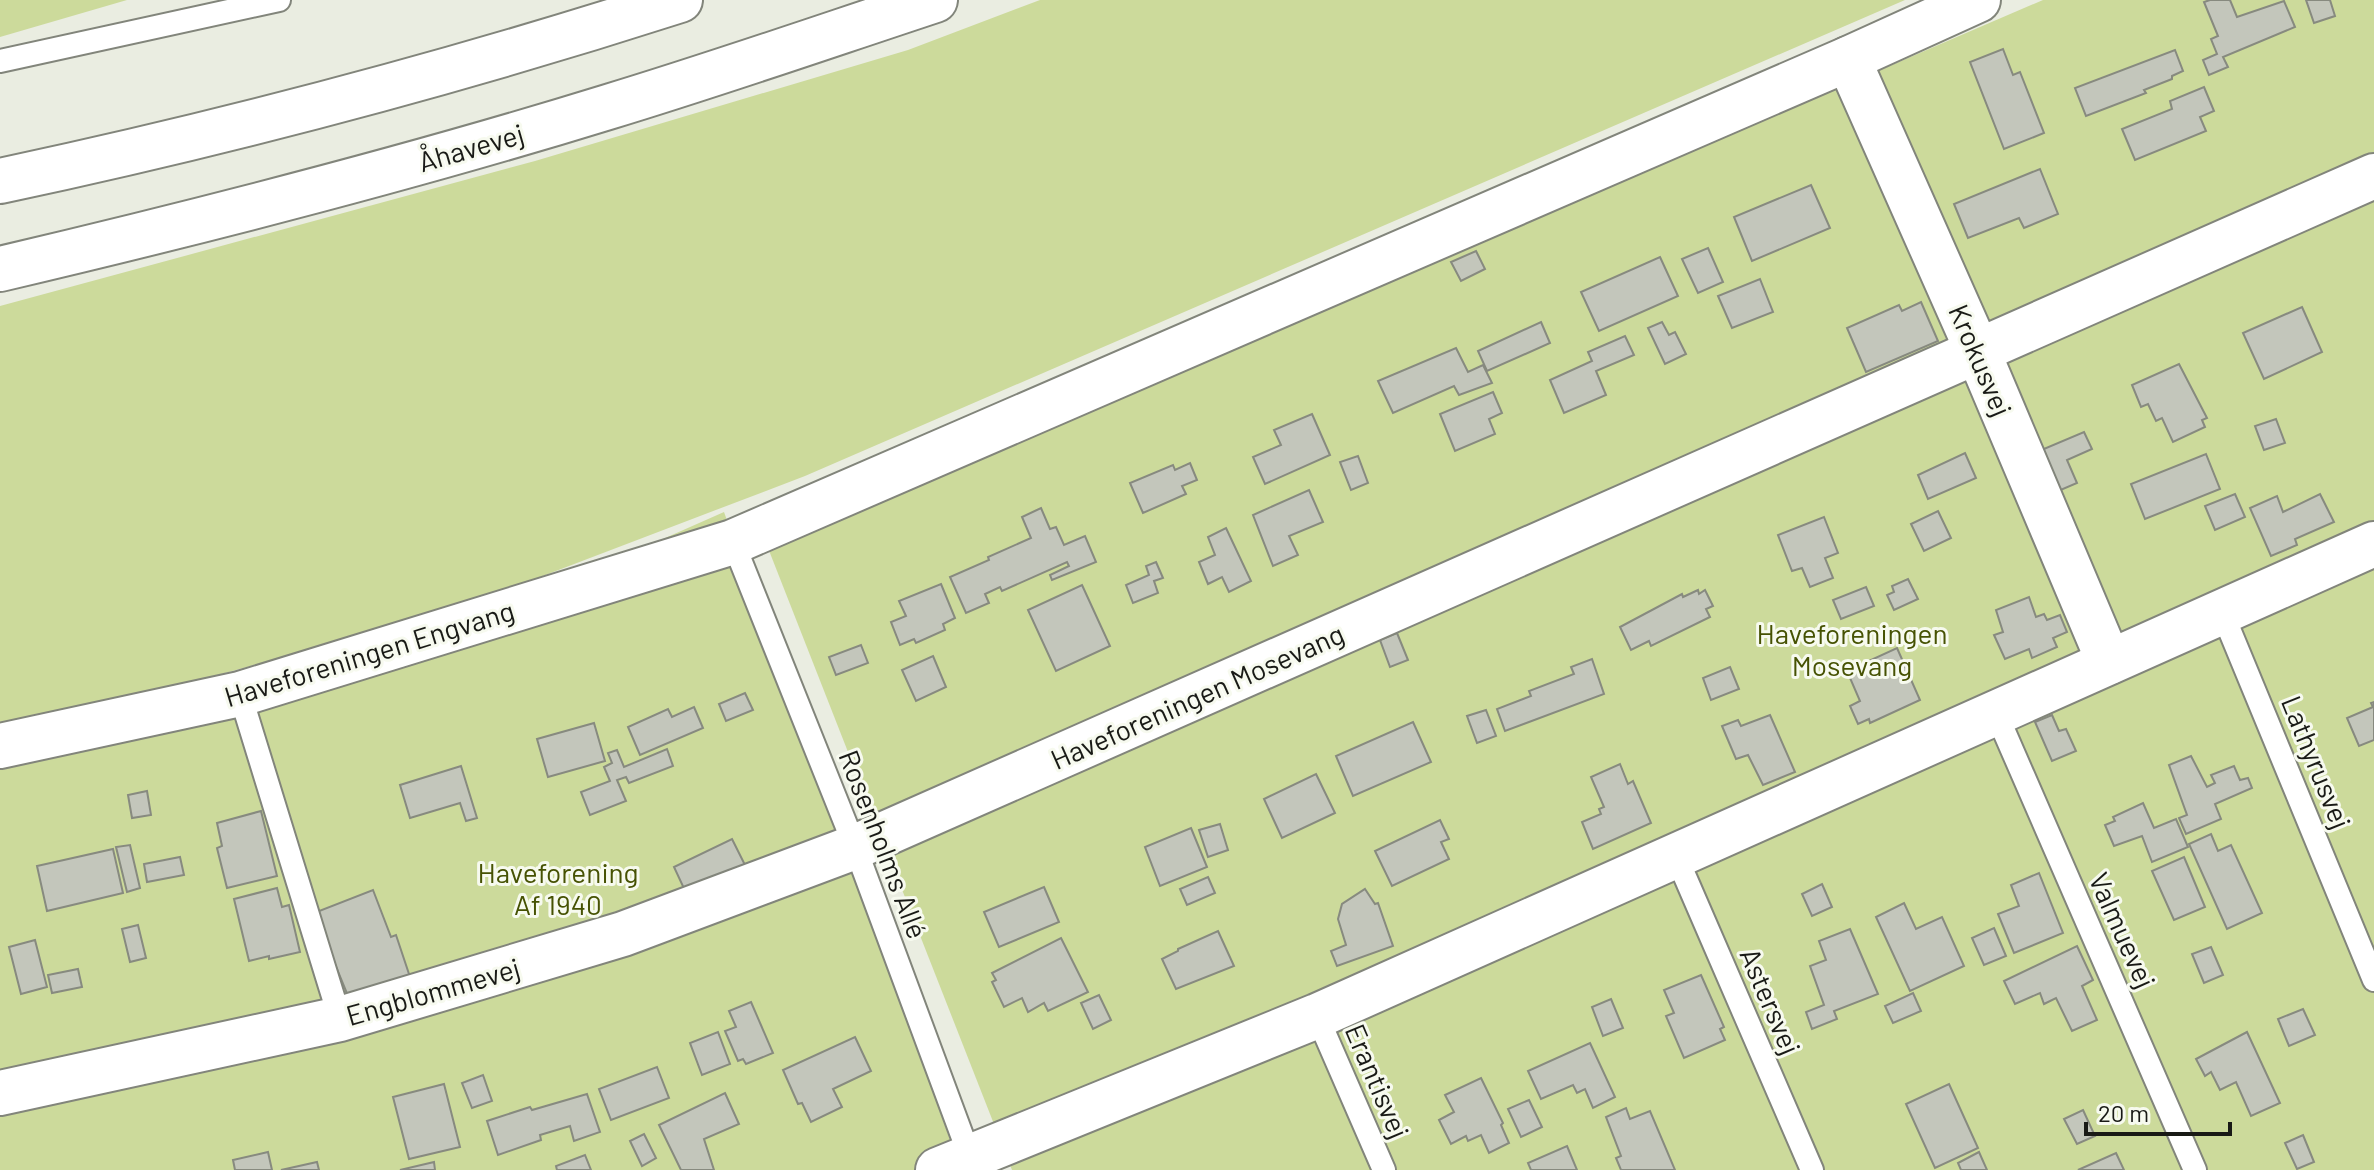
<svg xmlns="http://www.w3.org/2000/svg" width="2374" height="1170" font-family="Barlow,sans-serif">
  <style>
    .green { fill: #ccda9b }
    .building { fill: #c3c6bb; stroke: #878a7f; stroke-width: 2 }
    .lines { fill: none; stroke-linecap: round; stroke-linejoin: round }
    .lane-casing { stroke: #82857b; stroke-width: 26 }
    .street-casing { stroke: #82857b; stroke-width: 48 }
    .secondary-casing { stroke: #82857b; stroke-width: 48 }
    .lane { stroke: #fff; stroke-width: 22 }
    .street { stroke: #fff; stroke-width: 44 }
    .secondary { stroke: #fff; stroke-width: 44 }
    .labels { text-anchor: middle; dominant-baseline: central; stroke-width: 6; stroke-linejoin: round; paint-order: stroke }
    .street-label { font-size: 28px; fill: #191a16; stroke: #f7faef }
    .park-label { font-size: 28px; fill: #465203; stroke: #f7faef }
  </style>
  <rect width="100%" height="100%" fill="#eaede1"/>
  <g class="green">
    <polygon points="0,0 127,0 0,37"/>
    <polygon points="1040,0 1905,0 805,476 451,611 46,722 0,731 0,306 535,161 908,50"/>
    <polygon points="2043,0 2374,0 2374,1170 1012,1170 768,548"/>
    <polygon points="724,512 961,1170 0,1170 0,742 498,612"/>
  </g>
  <g class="building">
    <polygon points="2210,0 2230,0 2237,17 2284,1 2295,27 2223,57 2228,67 2209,75 2203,60 2217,54 2211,39 2218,36 2204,2"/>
    <polygon points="2306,0 2330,0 2335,16 2314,23"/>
    <polygon points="2003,49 2013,75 2020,72 2044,133 2004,149 1970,62"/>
    <polygon points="2175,50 2183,71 2172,76 2172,79 2144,90 2146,93 2086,116 2075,88"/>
    <polygon points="2204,87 2214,111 2200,117 2206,131 2135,160 2122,129 2172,109 2170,101"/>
    <polygon points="2040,169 2058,214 2024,228 2019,218 1968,238 1954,204"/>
    <polygon points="1811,185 1830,228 1752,261 1734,217"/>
    <polygon points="1708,248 1723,282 1698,293 1682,259"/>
    <polygon points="1476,251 1485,269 1461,281 1451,262"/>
    <polygon points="1660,257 1678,296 1599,331 1581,292"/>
    <polygon points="1760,279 1773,312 1732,328 1718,296"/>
    <polygon points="1921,302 1938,341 1866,372 1847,328 1899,305 1902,311"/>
    <polygon points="2302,307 2322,352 2264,379 2243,333"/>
    <polygon points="1541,322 1550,343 1487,371 1478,351"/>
    <polygon points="1662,322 1669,335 1675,332 1686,354 1665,364 1648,328"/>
    <polygon points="1625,336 1634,355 1596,371 1606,395 1564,413 1550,380 1592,361 1588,352"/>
    <polygon points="1456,348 1468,372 1483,365 1492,383 1459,395 1454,386 1393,413 1378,381"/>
    <polygon points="2179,364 2207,418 2202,420 2205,427 2173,442 2162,418 2156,421 2148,404 2141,407 2132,385"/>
    <polygon points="1493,392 1502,413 1489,419 1495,434 1455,451 1440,414"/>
    <polygon points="1312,414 1330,455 1265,484 1253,457 1281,445 1274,430"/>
    <polygon points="2276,419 2285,443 2264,450 2255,426"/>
    <polygon points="2084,432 2092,449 2067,460 2077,483 2056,492 2039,451"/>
    <polygon points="1965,453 1976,478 1928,499 1918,475"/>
    <polygon points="2206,454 2220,489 2145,519 2131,484"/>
    <polygon points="1358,456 1368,483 1351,490 1340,462"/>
    <polygon points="1190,463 1197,480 1182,486 1186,494 1143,513 1130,483 1173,465 1175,470"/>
    <polygon points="1309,490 1323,522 1289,536 1298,555 1273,566 1253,515"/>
    <polygon points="2235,494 2245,517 2215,530 2205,506"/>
    <polygon points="2320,494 2334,522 2295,539 2297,545 2271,556 2250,508 2277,496 2283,512"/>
    <polygon points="1041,508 1050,529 1056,527 1064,545 1085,536 1096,562 1052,580 1050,575 1069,566 1067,562 1002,591 1000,587 985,594 989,603 966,613 950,577 989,560 988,557 1031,538 1022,517"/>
    <polygon points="1938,511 1951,538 1924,551 1911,524"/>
    <polygon points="1824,517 1838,553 1825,558 1833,578 1810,587 1802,568 1792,571 1778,535"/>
    <polygon points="1226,528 1251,581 1229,592 1222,577 1208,584 1199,562 1215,555 1208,537"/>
    <polygon points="1156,562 1163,578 1154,581 1158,593 1133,603 1126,585 1149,575 1146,566"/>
    <polygon points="1908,579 1918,599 1894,610 1887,595 1894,592 1892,586"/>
    <polygon points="941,584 955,618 943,624 945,630 916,643 914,639 900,645 891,622 906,616 899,601"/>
    <polygon points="1082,585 1110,646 1056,671 1028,610"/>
    <polygon points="1866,587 1874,606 1841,619 1833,600"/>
    <polygon points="1698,590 1699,594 1705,590 1713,606 1706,609 1710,617 1651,646 1649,641 1631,650 1620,627 1682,594 1683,597"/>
    <polygon points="2029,597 2036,617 2044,614 2047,620 2060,615 2067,632 2053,638 2057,647 2032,658 2029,649 2005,659 1994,635 2003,632 1996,610"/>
    <polygon points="1397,633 1408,660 1390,667 1380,640"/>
    <polygon points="861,645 868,663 836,675 829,657"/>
    <polygon points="1897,648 1920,700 1870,723 1869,719 1858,724 1850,706 1860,701 1847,671"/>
    <polygon points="933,656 946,687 916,701 902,670"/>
    <polygon points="1592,659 1604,694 1505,731 1497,709 1531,696 1529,691 1574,674 1571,667"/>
    <polygon points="1730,667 1739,689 1711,700 1703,678"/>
    <polygon points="745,693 753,710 726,721 719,704"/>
    <polygon points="2374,702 2374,740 2359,746 2347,718 2373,707 2371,703"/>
    <polygon points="694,707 703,728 640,755 628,727 668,709 672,717"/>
    <polygon points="1486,710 1496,736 1477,743 1467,716"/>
    <polygon points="1770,715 1795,772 1763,785 1748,755 1736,759 1722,726 1738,720 1741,726"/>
    <polygon points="2052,715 2059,731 2066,729 2076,751 2052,761 2035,722"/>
    <polygon points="1413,722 1431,762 1353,796 1336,756"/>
    <polygon points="594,723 605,761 548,777 537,739"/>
    <polygon points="667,749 673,766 629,783 626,777 617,780 626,801 590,815 581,792 610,781 604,767 612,763 608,753 617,750 624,767"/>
    <polygon points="2191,756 2207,787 2215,783 2211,775 2234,766 2240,780 2248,778 2252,788 2215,804 2221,819 2186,834 2179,818 2187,815 2169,765"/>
    <polygon points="1620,764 1628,784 1633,781 1651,823 1593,849 1582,822 1601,814 1599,809 1604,807 1591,777"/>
    <polygon points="461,766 477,818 466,821 460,803 410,818 400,785"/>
    <polygon points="1316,774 1335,813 1282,838 1264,799"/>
    <polygon points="147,791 151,815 132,818 128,795"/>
    <polygon points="2143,803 2154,828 2176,819 2188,847 2152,862 2142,836 2114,846 2105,825 2115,821 2113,817"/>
    <polygon points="261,811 277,876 227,888 217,848 222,846 217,823"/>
    <polygon points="1440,820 1449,839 1441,842 1449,859 1392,886 1375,851"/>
    <polygon points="1220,824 1228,850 1208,857 1199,830"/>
    <polygon points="1191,828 1207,867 1160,886 1145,847"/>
    <polygon points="2211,834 2218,851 2231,845 2262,913 2227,929 2189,844"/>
    <polygon points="732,839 746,867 687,895 674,867"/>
    <polygon points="130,845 140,888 127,892 116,847"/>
    <polygon points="113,849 123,893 47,911 37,866"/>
    <polygon points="180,857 184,875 147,882 144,864"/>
    <polygon points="2184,857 2205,907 2174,920 2152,871"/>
    <polygon points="2039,873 2063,933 2014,953 1998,914 2019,906 2011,885"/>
    <polygon points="1208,877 1215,893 1187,905 1180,889"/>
    <polygon points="1822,884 1832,907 1812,916 1802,894"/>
    <polygon points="1044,887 1059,922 999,947 984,912"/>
    <polygon points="277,888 282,907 289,905 300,952 269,959 269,956 249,961 234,899"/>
    <polygon points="1365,889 1375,904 1378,903 1393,946 1337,966 1331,951 1346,945 1338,919 1342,904"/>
    <polygon points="373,890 391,937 396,935 412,983 348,996 314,913"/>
    <polygon points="1904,903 1916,929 1942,917 1964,966 1910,991 1876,917"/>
    <polygon points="138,925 146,958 130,962 122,929"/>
    <polygon points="1994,928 2006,956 1984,965 1972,938"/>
    <polygon points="1850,929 1878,994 1834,1011 1837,1019 1812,1029 1806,1012 1824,1005 1810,966 1826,960 1819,941"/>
    <polygon points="1218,931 1234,966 1176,989 1162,959 1178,951 1178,949"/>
    <polygon points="1061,938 1088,992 1048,1011 1044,1003 1028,1012 1022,998 1004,1007 992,982 996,980 992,973"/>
    <polygon points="35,940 47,987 21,994 9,947"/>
    <polygon points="2077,946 2093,980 2082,986 2097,1020 2072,1031 2056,998 2044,1004 2040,993 2015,1004 2004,981"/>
    <polygon points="2211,947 2223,975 2204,983 2192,954"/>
    <polygon points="78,969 82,987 52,993 48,975"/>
    <polygon points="1701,975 1724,1027 1720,1029 1725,1040 1684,1058 1666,1016 1674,1013 1664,990"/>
    <polygon points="1913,993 1921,1011 1893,1023 1885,1006"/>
    <polygon points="1099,995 1111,1020 1093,1029 1081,1003"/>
    <polygon points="1611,999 1623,1028 1603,1036 1592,1007"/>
    <polygon points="751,1002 773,1053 746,1064 743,1059 738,1061 725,1031 736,1027 729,1011"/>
    <polygon points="2303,1009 2315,1035 2289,1046 2278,1019"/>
    <polygon points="718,1032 730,1064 702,1075 690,1043"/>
    <polygon points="2247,1032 2280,1103 2251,1116 2236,1082 2220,1090 2211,1072 2205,1076 2196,1059"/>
    <polygon points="855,1037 871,1071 833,1089 842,1107 811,1122 802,1103 798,1104 783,1070"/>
    <polygon points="1590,1043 1615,1097 1593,1108 1585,1089 1577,1093 1573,1085 1541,1099 1528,1071"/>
    <polygon points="657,1067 669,1098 611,1120 599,1089"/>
    <polygon points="483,1075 492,1101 472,1108 462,1083"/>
    <polygon points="1481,1078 1503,1123 1501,1125 1509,1143 1489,1153 1481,1135 1468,1141 1466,1136 1451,1144 1439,1120 1454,1112 1445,1095"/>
    <polygon points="444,1084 460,1147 409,1159 393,1097"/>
    <polygon points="1949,1084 1978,1148 1935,1168 1906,1104"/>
    <polygon points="725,1093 739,1124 704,1139 714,1170 681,1170 659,1125"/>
    <polygon points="587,1094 600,1132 574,1141 570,1126 540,1135 541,1140 498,1155 487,1121 530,1107 532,1110"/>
    <polygon points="1529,1100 1542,1127 1521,1137 1508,1109"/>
    <polygon points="1626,1108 1630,1119 1650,1111 1675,1170 1621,1170 1616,1158 1621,1156 1606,1117"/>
    <polygon points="2083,1110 2095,1136 2077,1144 2064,1119"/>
    <polygon points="644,1134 656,1158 642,1166 630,1141"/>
    <polygon points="2303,1135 2314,1162 2297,1169 2285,1143"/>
    <polygon points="1567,1146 1577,1170 1531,1170 1528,1163"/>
    <polygon points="268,1152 272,1170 235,1170 233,1160"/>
    <polygon points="1979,1152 1987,1170 1961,1170 1958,1163"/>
    <polygon points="2116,1153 2124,1170 2078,1170"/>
    <polygon points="585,1155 591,1170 557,1170 556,1166"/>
    <polygon points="317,1162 319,1170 281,1170"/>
    <polygon points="434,1162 435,1170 400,1170"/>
  </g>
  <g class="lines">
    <defs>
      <g id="lane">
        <polyline points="0,61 279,0"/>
        <polyline points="733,542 855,847 973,1165"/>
        <polyline points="2222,612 2374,980"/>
        <polyline points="240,694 340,1019"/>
        <polyline points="1996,713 2195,1170"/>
        <polyline points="1676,856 1812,1170"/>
        <polyline points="1317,1016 1384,1170"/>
      </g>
      <g id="street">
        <polyline points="1848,59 1978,352 2109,662"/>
        <polyline points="0,746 240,694 733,542 1848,59 1978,0"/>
        <polyline points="0,1093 340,1019 623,934 855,847 2374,176"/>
        <polyline points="938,1170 1317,1016 2374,544"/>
      </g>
      <g id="secondary">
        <path d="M0,181C230,132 456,72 680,0"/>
        <path d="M0,269C204,221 407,169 608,107C717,74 826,36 935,0"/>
      </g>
    </defs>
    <use href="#lane" class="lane-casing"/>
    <use href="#street" class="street-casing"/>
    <use href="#secondary" class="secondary-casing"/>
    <use href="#lane" class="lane"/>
    <use href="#street" class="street"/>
    <use href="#secondary" class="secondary"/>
  </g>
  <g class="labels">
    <g class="street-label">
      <text transform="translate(471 147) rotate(-16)">Åhavevej</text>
      <text transform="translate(1981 360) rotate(67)">Krokusvej</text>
      <text transform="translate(369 653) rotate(-17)">Haveforeningen Engvang</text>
      <text transform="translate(1197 696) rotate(-24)">Haveforeningen Mosevang</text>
      <text transform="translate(2317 762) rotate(68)">Lathyrusvej</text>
      <text transform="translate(884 844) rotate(69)">Rosenholms Allé</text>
      <text transform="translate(2123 930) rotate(66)">Valmuevej</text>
      <text transform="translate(433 991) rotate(-16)">Engblommevej</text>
      <text transform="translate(1771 1001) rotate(67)">Astersvej</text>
      <text transform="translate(1378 1081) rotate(67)">Erantisvej</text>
    </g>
    <g class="park-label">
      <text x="1852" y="633">Haveforeningen<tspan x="1852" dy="32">Mosevang</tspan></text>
      <text x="558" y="872">Haveforening<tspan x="558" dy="32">Af 1940</tspan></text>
    </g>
  </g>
  <path d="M2086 1122v12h144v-12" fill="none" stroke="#191a16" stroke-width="4"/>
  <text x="2098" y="1122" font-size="24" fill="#191a16" stroke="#f7faef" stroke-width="6" paint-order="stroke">20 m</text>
</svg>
